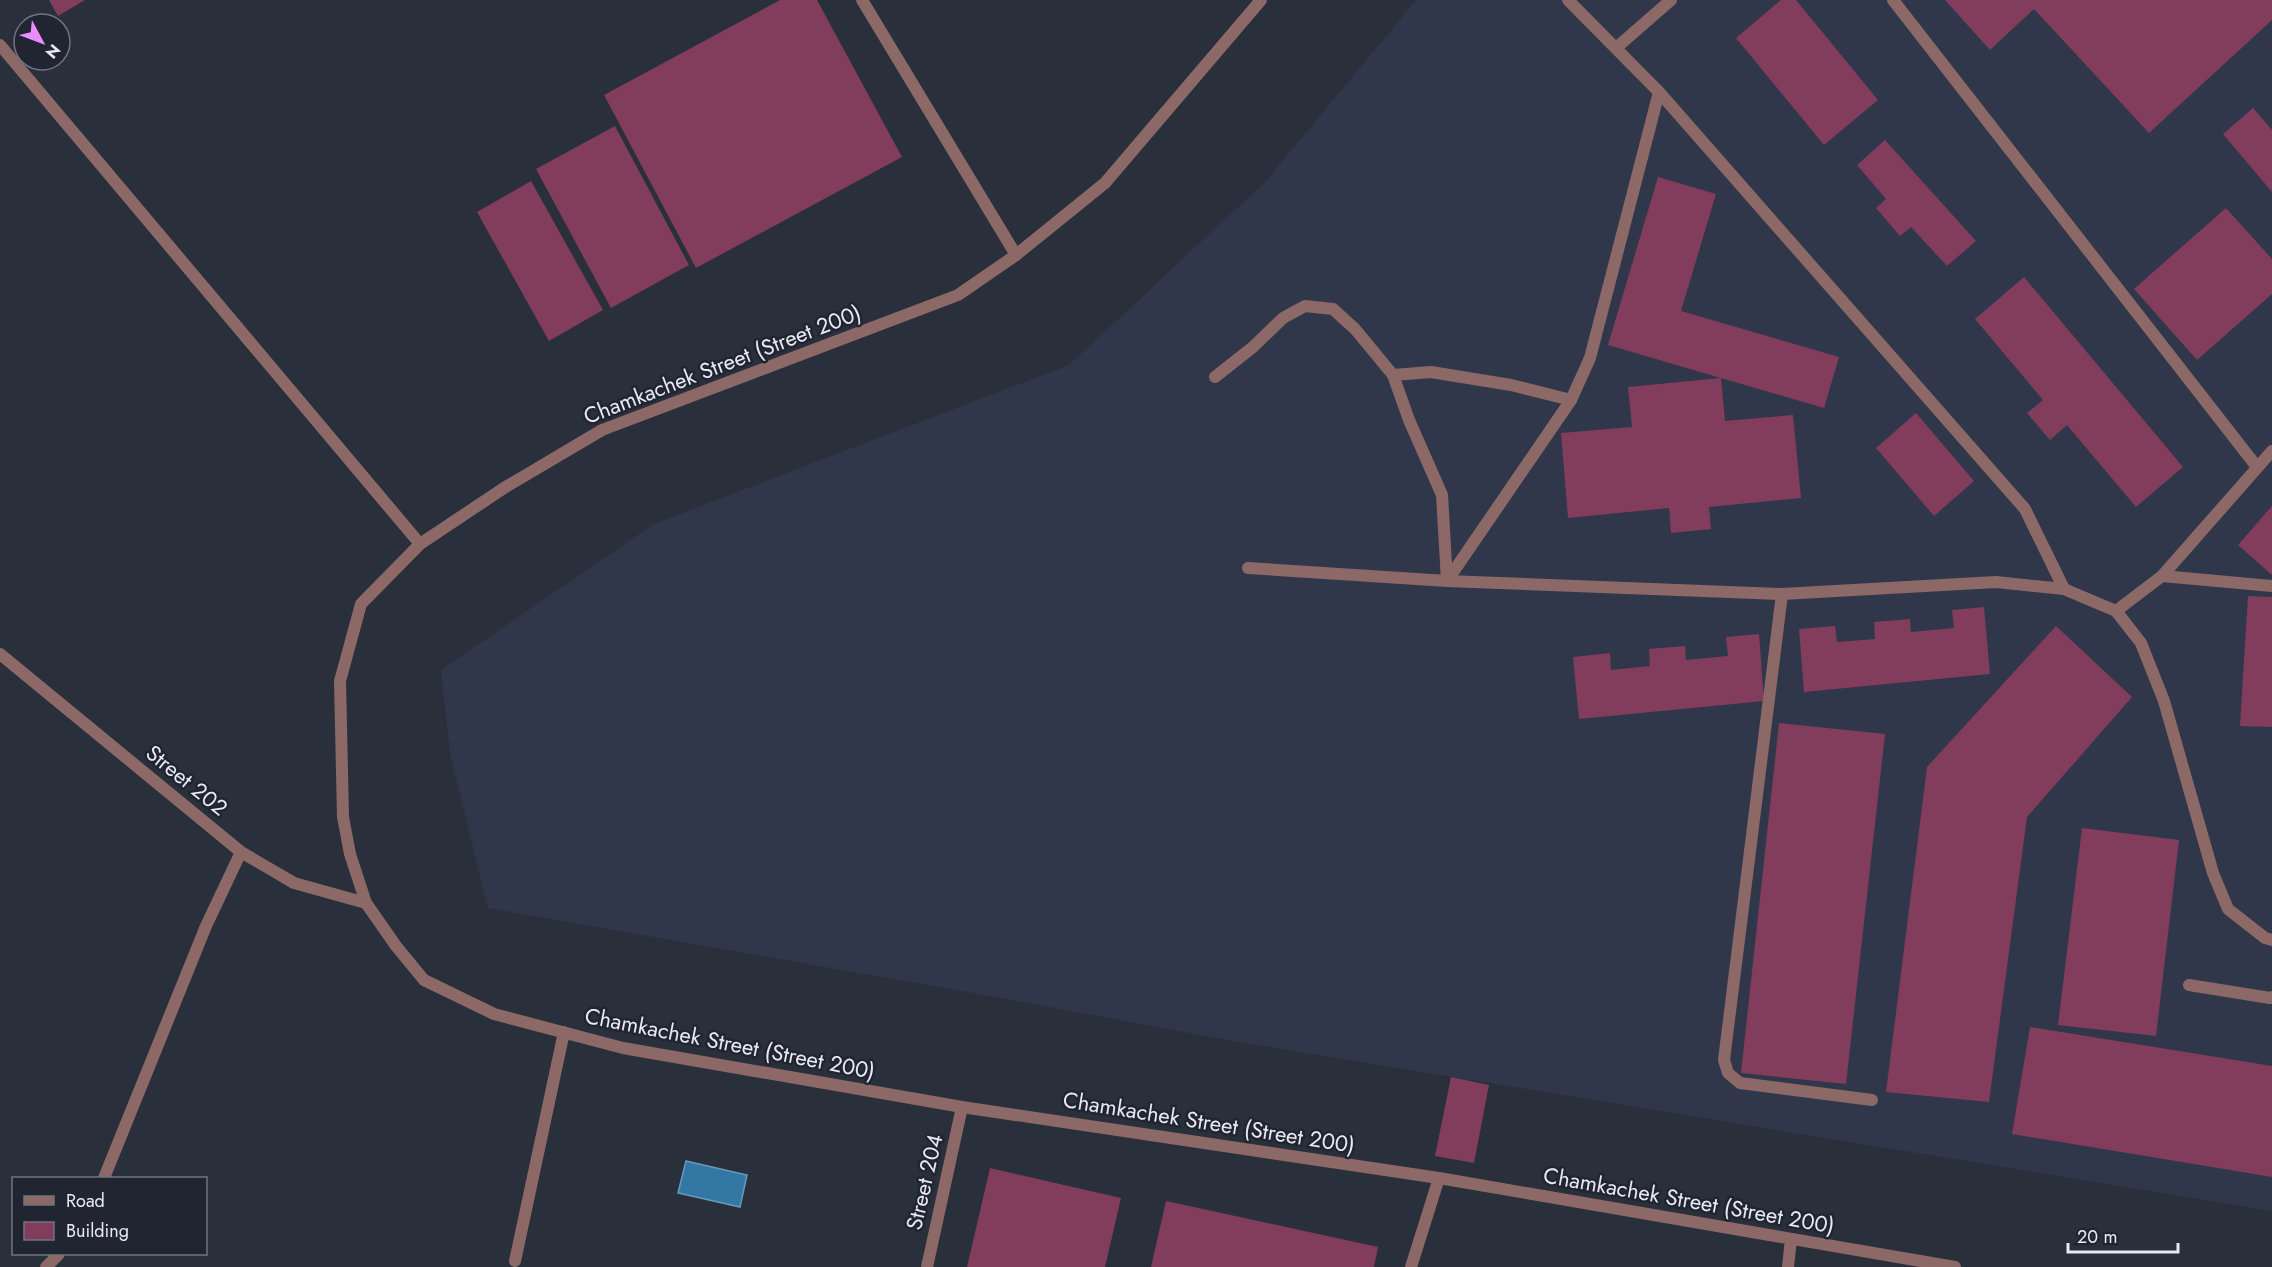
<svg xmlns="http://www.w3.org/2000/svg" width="2272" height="1267" font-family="Jost,sans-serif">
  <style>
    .built { fill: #31374a }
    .water { fill: #3378a5; stroke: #699abc; stroke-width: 1.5 }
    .building { fill: #813d5b }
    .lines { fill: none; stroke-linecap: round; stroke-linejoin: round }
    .service { stroke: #8c6967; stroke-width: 12 }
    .minor { stroke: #8c6967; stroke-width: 12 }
    .labels { text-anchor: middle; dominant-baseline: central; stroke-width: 5; stroke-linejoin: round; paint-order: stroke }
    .street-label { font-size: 22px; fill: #e7eaf3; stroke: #212532 }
  </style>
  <rect width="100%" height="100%" fill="#2a2f3c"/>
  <polygon class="built" points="1416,0 2272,0 2272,1211 1227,1040 985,995 488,908 450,754 441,670 654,524 1069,365 1265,182"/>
  <polygon class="water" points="686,1161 747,1175 740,1207 678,1193"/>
  <g class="building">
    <polygon points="49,0 85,0 58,16"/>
    <polygon points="780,0 817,0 902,157 696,268 604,95"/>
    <polygon points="1781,0 1796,0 1878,100 1824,145 1736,38"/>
    <polygon points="1945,0 2272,0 2272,20 2149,133 2034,9 1990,50"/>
    <polygon points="2253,108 2272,130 2272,192 2223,134"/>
    <polygon points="615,126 689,265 611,308 536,169"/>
    <polygon points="1885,140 1976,241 1947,266 1911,227 1900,236 1876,208 1886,199 1857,165"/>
    <polygon points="1658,177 1716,194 1681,311 1839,357 1824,408 1608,345"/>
    <polygon points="531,181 603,310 549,341 477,212"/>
    <polygon points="2226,208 2272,259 2272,294 2197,360 2134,289"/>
    <polygon points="2024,277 2183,467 2136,507 2067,425 2050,440 2027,413 2043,400 1975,319"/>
    <polygon points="1721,378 1725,421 1793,415 1801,498 1709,507 1711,529 1671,533 1669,508 1568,518 1561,433 1632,427 1628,387"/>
    <polygon points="1916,413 1974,481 1934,516 1876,448"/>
    <polygon points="2272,506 2272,575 2238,545"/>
    <polygon points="2248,596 2272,597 2272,727 2240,726"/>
    <polygon points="1984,607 1990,674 1804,692 1799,629 1835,626 1837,642 1875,639 1874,622 1910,619 1911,632 1954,628 1952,610"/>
    <polygon points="2056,626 2132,697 2027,817 1989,1102 1886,1092 1927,767"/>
    <polygon points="1759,634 1764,701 1579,719 1573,657 1610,653 1611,670 1650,666 1649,649 1685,646 1686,660 1728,656 1726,637"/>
    <polygon points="1779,723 1885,734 1846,1084 1741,1073"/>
    <polygon points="2082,828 2179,840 2156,1036 2058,1025"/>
    <polygon points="2030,1027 2272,1066 2272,1177 2012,1134"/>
    <polygon points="1451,1077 1489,1085 1474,1163 1435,1156"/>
    <polygon points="990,1168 1121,1198 1105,1267 967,1267"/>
    <polygon points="1166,1201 1378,1247 1374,1267 1151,1267"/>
  </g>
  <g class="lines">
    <g class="service">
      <polyline points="1568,0 1659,92 2025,509 2064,589"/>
      <polyline points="1893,0 2257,467"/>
      <polyline points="1616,48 1671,0"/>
      <polyline points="1393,375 1431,372 1511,385 1571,400"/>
      <polyline points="1215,377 1253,347 1283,318 1305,306 1333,309 1355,329 1393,375 1409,420 1442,495 1447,581"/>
      <polyline points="1248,568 1447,581 1782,594 1996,582 2064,589 2116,611 2141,643 2164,701 2213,873 2228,909 2265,938 2272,940"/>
      <polyline points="2162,576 2272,586"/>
      <polyline points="1447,581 1571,400 1590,358 1659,92"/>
      <polyline points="1782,594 1724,1060 1728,1073 1740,1083 1872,1100"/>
      <polyline points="2116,611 2162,576 2272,451"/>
      <polyline points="2189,985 2270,998 2272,997"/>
      <polyline points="515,1261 564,1032"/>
      <polyline points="1788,1267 1791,1239"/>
    </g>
    <g class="minor">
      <polyline points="862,0 1016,255"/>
      <polyline points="1261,0 1105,183 1016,255 958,295 602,430 504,488 420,544 361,604 340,681 343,817 350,854 366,903 396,946 424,980 494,1014 623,1048 962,1107 1439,1178 1955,1267"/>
      <polyline points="0,45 420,544"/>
      <polyline points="0,654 241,852 294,883 366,903"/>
      <polyline points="104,1178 206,926 241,852"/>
      <polyline points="46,1267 59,1254"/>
      <polyline points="927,1267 962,1107"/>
      <polyline points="1411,1267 1439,1178"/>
    </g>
  </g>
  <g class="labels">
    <g class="street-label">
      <text transform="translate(722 364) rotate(-21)">Chamkachek Street (Street 200)</text>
      <text transform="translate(187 780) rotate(39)">Street 202</text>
      <text transform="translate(730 1043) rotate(11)">Chamkachek Street (Street 200)</text>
      <text transform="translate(1209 1122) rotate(9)">Chamkachek Street (Street 200)</text>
      <text transform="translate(924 1182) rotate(-77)">Street 204</text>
      <text transform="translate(1689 1200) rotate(10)">Chamkachek Street (Street 200)</text>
    </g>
  </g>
  <rect x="12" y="1177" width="195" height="78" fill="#212532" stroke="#70747f" stroke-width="1.5"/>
  <rect x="24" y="1196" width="30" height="9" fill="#8c6967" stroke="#70747f" stroke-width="1.5"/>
  <text x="66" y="1207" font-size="18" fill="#e7eaf3">Road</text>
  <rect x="24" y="1222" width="30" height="18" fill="#813d5b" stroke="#70747f" stroke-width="1.5"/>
  <text x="66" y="1237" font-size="18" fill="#e7eaf3">Building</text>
  <g transform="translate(42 42) rotate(131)"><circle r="28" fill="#212532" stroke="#70747f" stroke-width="1.5"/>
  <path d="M0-4.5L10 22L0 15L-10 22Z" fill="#ea8dfc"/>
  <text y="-9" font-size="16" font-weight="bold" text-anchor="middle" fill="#e7eaf3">N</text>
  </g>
  <path d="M2068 1243v9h110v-9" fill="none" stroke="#e7eaf3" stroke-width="3"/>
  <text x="2077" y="1243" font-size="18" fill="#e7eaf3" stroke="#212532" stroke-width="4.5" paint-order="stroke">20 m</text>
</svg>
